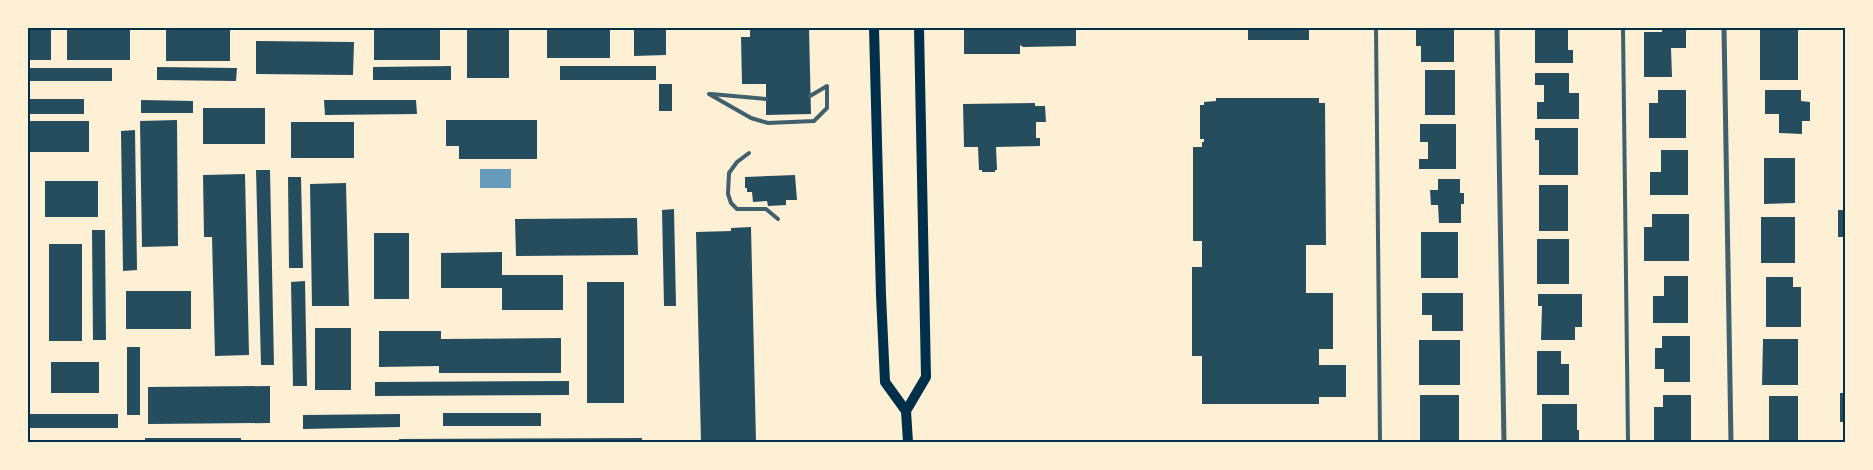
<svg xmlns="http://www.w3.org/2000/svg" width="1873" height="470" font-family="Arial,sans-serif">
  <style>
    .water { fill: #669bbc }
    .building { fill: #264d5e }
    .lines { fill: none; stroke-linecap: round; stroke-linejoin: round }
    .service { stroke: #3f606c; stroke-width: 4 }
    .minor { stroke: #3f606c; stroke-width: 5 }
    .secondary { stroke: #003049; stroke-width: 10 }
    .neatline { fill: none; stroke: #003049; stroke-width: 2 }
  </style>
  <rect width="100%" height="100%" fill="#fdf0d5"/>
  <rect class="water" x="480" y="169" width="31" height="19"/>
  <g class="building">
    <rect x="28" y="28" width="23" height="32"/>
    <rect x="67" y="28" width="63" height="32"/>
    <rect x="166" y="28" width="64" height="33"/>
    <rect x="374" y="28" width="66" height="32"/>
    <rect x="467" y="28" width="42" height="50"/>
    <rect x="547" y="28" width="63" height="30"/>
    <polygon points="634,28 666,28 666,55 634,56"/>
    <polygon points="750,28 809,28 811,114 766,115 766,84 742,84 741,37 750,37"/>
    <polygon points="964,28 1076,28 1076,46 1023,47 1020,45 1020,54 964,54"/>
    <rect x="1248" y="28" width="61" height="12"/>
    <polygon points="1416,28 1454,28 1454,62 1421,62 1421,46 1416,46"/>
    <polygon points="1535,28 1568,28 1568,50 1573,50 1573,63 1535,63"/>
    <polygon points="1662,28 1686,28 1686,48 1671,48 1672,77 1644,77 1644,32 1662,32"/>
    <rect x="1760" y="30" width="38" height="50"/>
    <polygon points="256,41 354,42 353,75 256,74"/>
    <polygon points="451,66 451,80 373,80 373,67"/>
    <rect x="560" y="66" width="96" height="14"/>
    <polygon points="157,67 237,68 236,81 157,80"/>
    <rect x="28" y="68" width="84" height="13"/>
    <rect x="1425" y="70" width="30" height="45"/>
    <polygon points="1535,73 1569,73 1569,93 1579,93 1579,119 1537,119 1537,102 1544,102 1544,85 1535,85"/>
    <rect x="659" y="84" width="13" height="27"/>
    <polygon points="1658,90 1686,90 1686,138 1649,138 1649,103 1658,103"/>
    <polygon points="1765,90 1801,90 1801,101 1810,102 1810,121 1802,121 1802,134 1779,133 1779,114 1765,114"/>
    <polygon points="1216,98 1319,98 1319,103 1325,103 1326,245 1306,245 1306,293 1333,293 1333,349 1319,349 1319,365 1346,365 1346,397 1319,397 1319,404 1202,404 1202,356 1192,356 1192,267 1202,267 1202,241 1193,241 1193,147 1202,147 1202,142 1204,142 1204,139 1200,139 1200,105 1204,105 1204,102 1216,101"/>
    <rect x="28" y="99" width="56" height="15"/>
    <polygon points="141,100 193,101 193,113 141,113"/>
    <polygon points="324,100 416,100 417,114 325,115"/>
    <polygon points="1035,103 1035,106 1045,106 1046,122 1036,122 1036,138 1040,138 1040,146 996,147 997,170 995,170 995,172 982,172 982,170 979,170 978,147 964,147 963,104"/>
    <rect x="203" y="108" width="62" height="36"/>
    <polygon points="177,120 178,246 142,247 140,121"/>
    <polygon points="446,120 537,120 537,159 459,159 459,146 446,146"/>
    <rect x="28" y="121" width="61" height="31"/>
    <rect x="291" y="122" width="63" height="36"/>
    <polygon points="1420,124 1456,124 1456,169 1419,169 1419,159 1428,159 1428,142 1420,142"/>
    <polygon points="1535,128 1578,128 1578,175 1539,175 1539,140 1535,140"/>
    <polygon points="135,130 137,270 123,271 121,131"/>
    <polygon points="1661,150 1688,150 1688,195 1650,195 1650,172 1661,172"/>
    <polygon points="1764,158 1795,158 1795,203 1764,204"/>
    <polygon points="256,170 270,170 274,365 261,365"/>
    <polygon points="245,174 249,355 215,356 212,237 204,237 203,175"/>
    <polygon points="795,175 797,200 786,200 786,205 768,206 767,201 753,202 752,192 747,192 747,188 745,188 745,177"/>
    <polygon points="288,177 301,177 303,268 289,268"/>
    <polygon points="1438,179 1460,179 1460,193 1464,193 1464,204 1461,204 1461,223 1439,223 1438,205 1431,205 1430,190 1438,190"/>
    <rect x="45" y="181" width="53" height="36"/>
    <polygon points="346,183 349,306 312,306 310,184"/>
    <rect x="1539" y="185" width="29" height="46"/>
    <polygon points="674,209 676,306 664,306 662,210"/>
    <rect x="1838" y="210" width="8" height="27"/>
    <polygon points="1652,214 1689,214 1689,261 1644,261 1644,227 1652,227"/>
    <rect x="1761" y="217" width="34" height="46"/>
    <polygon points="637,218 638,255 516,256 515,219"/>
    <polygon points="751,227 756,442 701,442 696,232 731,231 731,228"/>
    <polygon points="92,230 105,230 106,340 93,340"/>
    <rect x="1421" y="232" width="37" height="46"/>
    <rect x="374" y="233" width="35" height="66"/>
    <rect x="1537" y="239" width="32" height="45"/>
    <rect x="49" y="244" width="33" height="97"/>
    <polygon points="502,252 502,275 563,275 563,310 502,310 502,288 441,288 441,253"/>
    <rect x="28" y="270" width="2" height="56"/>
    <polygon points="1664,276 1688,276 1688,323 1653,323 1653,296 1664,296"/>
    <polygon points="1766,277 1793,277 1793,287 1801,287 1801,327 1766,327"/>
    <polygon points="305,281 307,386 293,386 291,282"/>
    <rect x="587" y="282" width="37" height="121"/>
    <rect x="126" y="291" width="65" height="38"/>
    <polygon points="1422,293 1463,293 1463,331 1432,331 1432,315 1422,315"/>
    <polygon points="1538,294 1582,294 1582,327 1575,327 1575,340 1541,340 1542,306 1538,306"/>
    <rect x="315" y="328" width="36" height="62"/>
    <polygon points="379,331 441,331 441,339 561,338 561,373 439,373 439,366 379,367"/>
    <polygon points="1662,336 1690,336 1690,382 1664,382 1664,369 1655,369 1655,348 1662,348"/>
    <polygon points="1763,339 1798,339 1798,385 1762,385"/>
    <rect x="1419" y="340" width="41" height="45"/>
    <rect x="127" y="347" width="13" height="68"/>
    <polygon points="1537,351 1561,351 1561,364 1569,364 1569,395 1537,395"/>
    <rect x="51" y="362" width="48" height="31"/>
    <polygon points="569,381 569,395 375,396 375,382"/>
    <polygon points="270,386 270,423 148,424 148,387"/>
    <rect x="1840" y="393" width="6" height="29"/>
    <rect x="1420" y="395" width="39" height="45"/>
    <polygon points="1663,395 1691,395 1691,441 1654,441 1654,407 1663,407"/>
    <rect x="1769" y="396" width="29" height="46"/>
    <polygon points="1542,404 1577,404 1577,430 1579,430 1579,442 1542,442"/>
    <rect x="443" y="413" width="98" height="13"/>
    <rect x="28" y="414" width="90" height="14"/>
    <polygon points="400,414 400,427 303,429 303,415"/>
    <rect x="145" y="438" width="96" height="4"/>
    <polygon points="642,438 642,442 399,442 399,439"/>
  </g>
  <g class="lines">
    <g class="service">
      <polyline points="1376,28 1380,442"/>
      <polyline points="1623,28 1628,442"/>
      <polyline points="709,94 751,118 768,123 814,121 827,108 827,86 810,96"/>
      <polyline points="711,94 766,99"/>
      <polyline points="749,153 737,162 729,173 728,194 731,203 737,209 766,209 778,219"/>
    </g>
    <g class="minor">
      <polyline points="1497,28 1504,442"/>
      <polyline points="1724,28 1731,442"/>
    </g>
    <g class="secondary">
      <polyline points="874,28 881,295 885,382 906,411"/>
      <polyline points="908,442 906,411 926,377 919,28"/>
    </g>
  </g>
  <rect width="1873" height="470" fill="none" stroke="#fdf0d5" stroke-width="58"/>
  <rect x="29" y="29" width="1815" height="412" class="neatline"/>
</svg>
